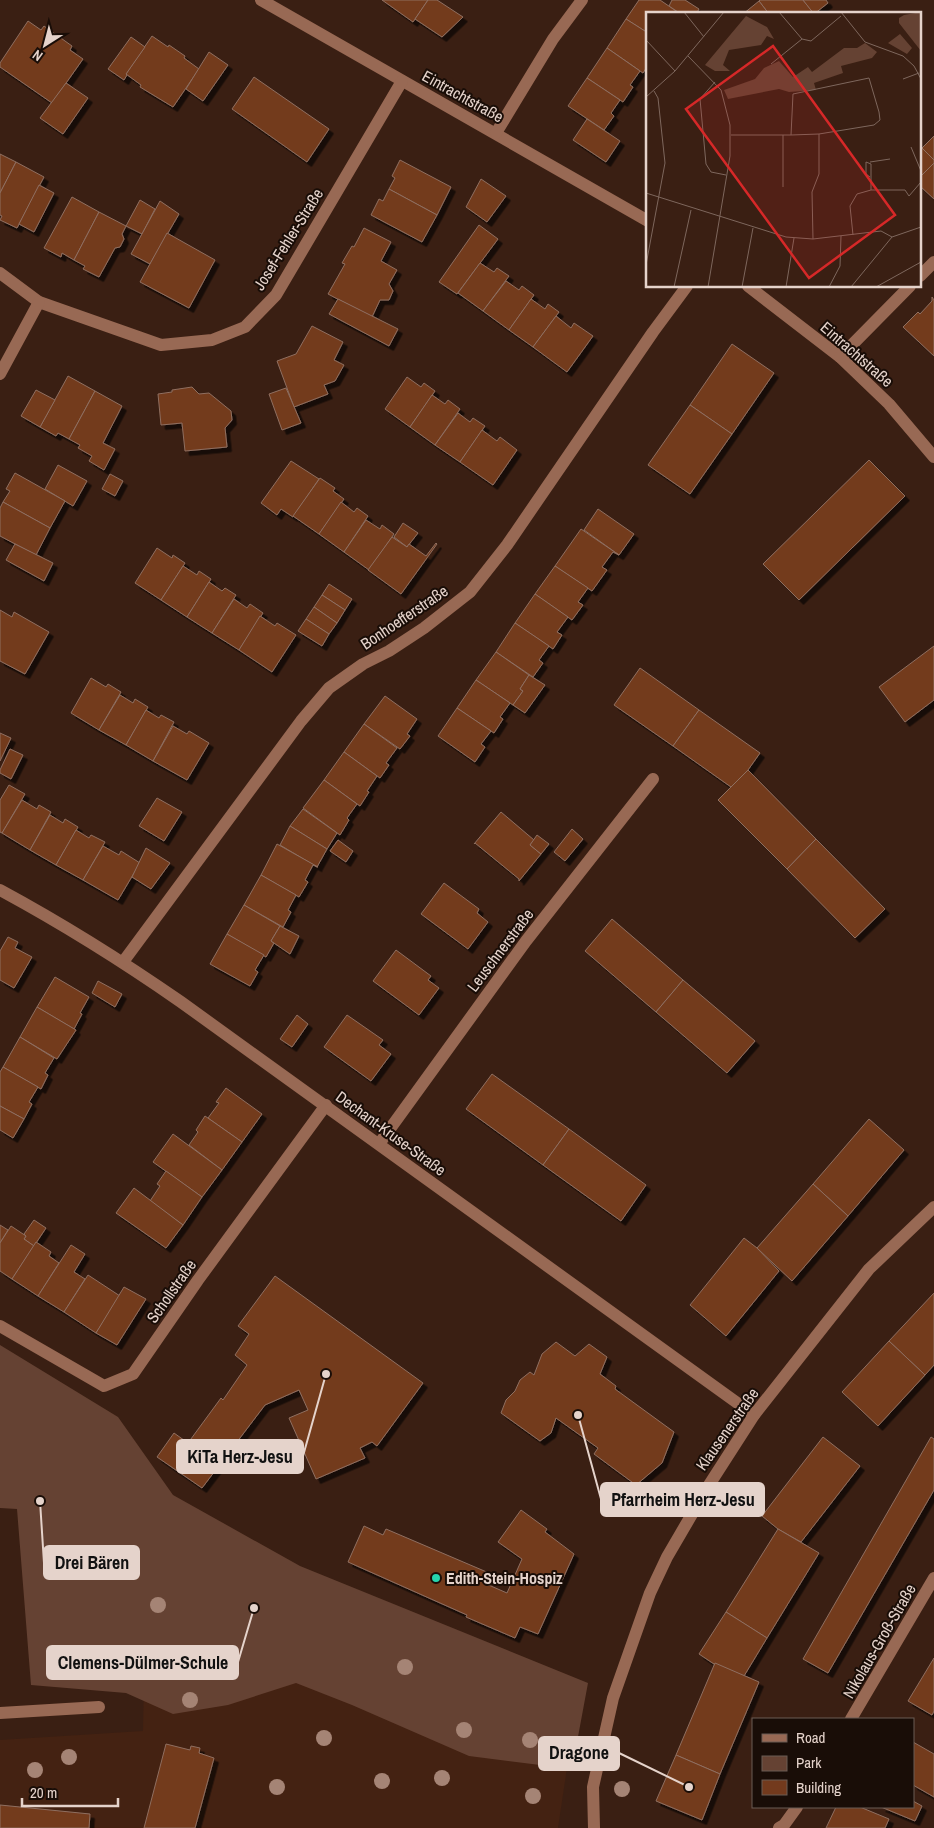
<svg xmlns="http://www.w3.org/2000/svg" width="934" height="1828" font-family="'Archivo Narrow',sans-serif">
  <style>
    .built { fill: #442212 }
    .green { fill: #654233 }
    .building { fill: #733a1d; stroke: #8f6f60; filter: url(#shadow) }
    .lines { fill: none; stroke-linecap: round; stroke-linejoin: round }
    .minor { stroke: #986954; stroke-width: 12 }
    .tree { fill: #a58475 }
    .poi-dot { fill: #26d5ad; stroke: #190d07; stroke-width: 2 }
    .labels { text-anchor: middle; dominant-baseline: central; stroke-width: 4; stroke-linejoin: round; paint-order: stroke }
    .street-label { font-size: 16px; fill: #e5d3cb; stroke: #190d07 }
    .poi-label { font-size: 16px; font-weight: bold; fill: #e5d3cb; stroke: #190d07; text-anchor: start }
    .inset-road { fill: none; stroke: #7e675d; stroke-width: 1 }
    .view { fill: #d62828; fill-opacity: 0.15; stroke: #d62828; stroke-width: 2.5 }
    .inset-edge { fill: none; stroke: #e5d3cb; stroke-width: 2.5 }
    .leader { fill: none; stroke: #e5d3cb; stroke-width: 2 }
    .callout-dot { fill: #e5d3cb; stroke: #190d07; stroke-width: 2 }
    .callout { fill: #e5d3cb; stroke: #e5d3cb; stroke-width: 2 }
    .callout-label { font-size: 18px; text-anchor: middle; font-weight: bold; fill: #111 }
  </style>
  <defs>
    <filter id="shadow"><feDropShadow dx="4.5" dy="4.5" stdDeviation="0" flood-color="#0009"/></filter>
  </defs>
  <rect width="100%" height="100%" fill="#3a1f13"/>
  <polygon class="built" points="147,1522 578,1694 558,1828 0,1828 0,1740 143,1731"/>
  <polygon class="green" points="0,1345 118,1417 173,1495 300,1566 588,1683 572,1769 469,1756 352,1705 296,1683 228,1705 173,1714 126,1693 31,1685 17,1509 0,1508"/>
  <g class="building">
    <polygon points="382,0 428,0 413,22"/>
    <polygon points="428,0 437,0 463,17 442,37 415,19"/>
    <polygon points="639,0 660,0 679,13 648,14 648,33 626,19"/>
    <polygon points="672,0 685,0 699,9 696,14 681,14 669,6"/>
    <polygon points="760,0 803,0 812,11 808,14 769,14 759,1"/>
    <polygon points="803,0 826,0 828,3 814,14"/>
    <polygon points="759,1 769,14 743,14"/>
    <polygon points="626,19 648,33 648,65 643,73 607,48"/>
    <polygon points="28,21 41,30 44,26 72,46 70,50 83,59 52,103 0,67 0,63"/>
    <polygon points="152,36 168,47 169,45 185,56 184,58 199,69 173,107 140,87 141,85 126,74"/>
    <polygon points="131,37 145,47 126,74 127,75 124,80 108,69"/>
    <polygon points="607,48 640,71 630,85 633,87 623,102 587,78"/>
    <polygon points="209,52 228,65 203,101 186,89"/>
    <polygon points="254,77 329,129 307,162 232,109"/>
    <polygon points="587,78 620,100 611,113 614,116 604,130 568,106"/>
    <polygon points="66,83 88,98 63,134 40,118"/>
    <polygon points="587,119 620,141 606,162 573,140"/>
    <polygon points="934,136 934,160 922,148"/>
    <polygon points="922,148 934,160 934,163 920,177 920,150"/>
    <polygon points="0,154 16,162 0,193"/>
    <polygon points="400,160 451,187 437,215 389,189 395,178 392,176"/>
    <polygon points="16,162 44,177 17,228 0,220 2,216 0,215 0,193"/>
    <polygon points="934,163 934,199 920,186 920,177"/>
    <polygon points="481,179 506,196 487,222 466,207"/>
    <polygon points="39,185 54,193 34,232 19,224"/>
    <polygon points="389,189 437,215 422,242 371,215 379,199 383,201"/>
    <polygon points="72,197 99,212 74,260 62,253 61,257 44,248"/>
    <polygon points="140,200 155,209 142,234 126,226"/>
    <polygon points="160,201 179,214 150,264 131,254"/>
    <polygon points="99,212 126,226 122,234 124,239 120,247 115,248 99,277 83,269 85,266 74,260"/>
    <polygon points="479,225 498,239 457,294 439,282"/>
    <polygon points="364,228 391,242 381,261 397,270 389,284 393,291 389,300 380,300 372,317 328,294 345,264 342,263 352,246 354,247"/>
    <polygon points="167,233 215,260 189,308 140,282"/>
    <polygon points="480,263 494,272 497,268 509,276 483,311 458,293"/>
    <polygon points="506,281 519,290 522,286 534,295 509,330 483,311"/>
    <polygon points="932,297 934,300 934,356 903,327 918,312 920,314 932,301"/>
    <polygon points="338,299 398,329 389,346 329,314"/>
    <polygon points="531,299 545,309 548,304 559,312 533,347 509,330"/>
    <polygon points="556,316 571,328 574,323 593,336 567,372 533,347"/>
    <polygon points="312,326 343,342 334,360 344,365 335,381 324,385 328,394 294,407 277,361 296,354"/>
    <polygon points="732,344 774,373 732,434 690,405"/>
    <polygon points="68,376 95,391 69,439 58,433 56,436 40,427"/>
    <polygon points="407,377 421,387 424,383 435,391 410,427 385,409"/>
    <polygon points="192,387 199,394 209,393 231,411 232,420 225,428 227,447 185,451 182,423 161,425 158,394 172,392 172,390"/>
    <polygon points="286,388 301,423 282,430 269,394"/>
    <polygon points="36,390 55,400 40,427 21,416"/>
    <polygon points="95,391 122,406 103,443 115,449 104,470 89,461 92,456 78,448 80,445 69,439"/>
    <polygon points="432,395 445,404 448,400 460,409 435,445 410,427"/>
    <polygon points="690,405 732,434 690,494 648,465"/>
    <polygon points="458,413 470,422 473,418 485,426 460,462 435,445"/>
    <polygon points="482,430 497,441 500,437 517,450 493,485 460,462"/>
    <polygon points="869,460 905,496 799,600 763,564"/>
    <polygon points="291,461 319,479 293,517 281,509 277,515 261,503"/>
    <polygon points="58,465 87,481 73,506 45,489"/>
    <polygon points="15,473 65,501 50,528 3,502 10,491 6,489"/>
    <polygon points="110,474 123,481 115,496 102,489"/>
    <polygon points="320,478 335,488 333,491 344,499 319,534 293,516"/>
    <polygon points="3,502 50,528 36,555 0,536 0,508"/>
    <polygon points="341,502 354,512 357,508 368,516 344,552 319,534"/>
    <polygon points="598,509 634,534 619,555 584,530"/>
    <polygon points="366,520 380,529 382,525 394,534 369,570 344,552"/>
    <polygon points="403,523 418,533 407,547 394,537"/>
    <polygon points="581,529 619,555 613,552 602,567 607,570 592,591 555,566"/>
    <polygon points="392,537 407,547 409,544 426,556 436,543 437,544 401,594 368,570"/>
    <polygon points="15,544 53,563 44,581 6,560"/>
    <polygon points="157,548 172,558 173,555 185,563 161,600 135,583"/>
    <polygon points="183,566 197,575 199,571 211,579 187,617 161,600"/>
    <polygon points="555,566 588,588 578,602 583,605 572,620 535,594"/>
    <polygon points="209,582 222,591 225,588 236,595 212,633 187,617"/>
    <polygon points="329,584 352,599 345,610 322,595"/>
    <polygon points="535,594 568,617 557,632 562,635 553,649 515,623"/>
    <polygon points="322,595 345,610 337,623 314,607"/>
    <polygon points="234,599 247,608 250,604 263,613 239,650 212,633"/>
    <polygon points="314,607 337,623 329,634 306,619"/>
    <polygon points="0,610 12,617 14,612 49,632 25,674 0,661"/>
    <polygon points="260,616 275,626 277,623 296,635 272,672 239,650"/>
    <polygon points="306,619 329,634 322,646 298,631"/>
    <polygon points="515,623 549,646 539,660 543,663 533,677 496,652"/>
    <polygon points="934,646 934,700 905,722 879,687"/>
    <polygon points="496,652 529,675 520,689 523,691 513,705 476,680"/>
    <polygon points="640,668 699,710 673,746 614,705"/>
    <polygon points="529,675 545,685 525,713 513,705 523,691 520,689"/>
    <polygon points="91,678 106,687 108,684 121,692 99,730 71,713"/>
    <polygon points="476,680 510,703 500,717 503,719 494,733 457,708"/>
    <polygon points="120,695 133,703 135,699 148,707 126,745 99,730"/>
    <polygon points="385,696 417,719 407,734 410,736 400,749 364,724"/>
    <polygon points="457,708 491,731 481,744 485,747 475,762 438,736"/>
    <polygon points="146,710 159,718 161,715 174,722 153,761 126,745"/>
    <polygon points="699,710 760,753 748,770 731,787 673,746"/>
    <polygon points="364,724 397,748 386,763 389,765 380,778 344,752"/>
    <polygon points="173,726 187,734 189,731 209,743 187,780 153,761"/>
    <polygon points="0,733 11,738 0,761"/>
    <polygon points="10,749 23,755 11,779 0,773 0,770"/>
    <polygon points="344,752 377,776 367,791 369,792 360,806 324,780"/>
    <polygon points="748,770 816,839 787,869 718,800"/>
    <polygon points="324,780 357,804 347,818 349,820 340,835 303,808"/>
    <polygon points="9,785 25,794 2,833 0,832 0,800"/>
    <polygon points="157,798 182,812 164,841 139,826"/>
    <polygon points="22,800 37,809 39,805 51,812 30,850 2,833"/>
    <polygon points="303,809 337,833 327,849 290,826"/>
    <polygon points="501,812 534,840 530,845 541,854 519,881 519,879 475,843 474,844"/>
    <polygon points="50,815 63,823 65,819 78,827 56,865 30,850"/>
    <polygon points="290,826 327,849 317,867 280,845"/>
    <polygon points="572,829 583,839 565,861 554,852"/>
    <polygon points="76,830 89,838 91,835 105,842 83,880 56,865"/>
    <polygon points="537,835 549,844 541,854 530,845"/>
    <polygon points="816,839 885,909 855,938 787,869"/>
    <polygon points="338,840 353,851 346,862 330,851"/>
    <polygon points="277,844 318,867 313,865 305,880 308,882 299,897 261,875"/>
    <polygon points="103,846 119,855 121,851 140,863 118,900 83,880"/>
    <polygon points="146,848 170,863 151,889 132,877"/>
    <polygon points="261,875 296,895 288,910 291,912 283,927 244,905"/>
    <polygon points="444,883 479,909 477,913 488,922 468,949 421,914"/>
    <polygon points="244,905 280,926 271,941 274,943 266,957 227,934"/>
    <polygon points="612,919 683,980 656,1012 585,951"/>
    <polygon points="280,926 299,936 290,954 271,941"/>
    <polygon points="227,934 264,955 255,970 258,972 250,986 210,964"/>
    <polygon points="8,937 18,942 15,948 32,957 14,988 0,980 0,951"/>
    <polygon points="396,950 431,976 428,980 439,988 419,1015 373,981"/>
    <polygon points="55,977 89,997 80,1013 82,1014 74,1029 37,1007"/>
    <polygon points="683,980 755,1041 727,1073 656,1012"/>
    <polygon points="98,981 122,994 115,1007 92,993"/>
    <polygon points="37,1007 76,1030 57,1059 20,1037"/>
    <polygon points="297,1015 308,1024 292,1047 280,1039"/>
    <polygon points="347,1015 383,1040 379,1045 391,1054 371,1081 324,1047"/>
    <polygon points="20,1037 54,1058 45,1073 48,1075 41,1089 3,1067"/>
    <polygon points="3,1067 38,1087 29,1102 32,1104 24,1119 0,1106 0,1072"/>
    <polygon points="492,1074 569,1129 543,1165 466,1109"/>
    <polygon points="226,1088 262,1114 242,1142 208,1118 219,1103 216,1102"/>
    <polygon points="0,1106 24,1119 13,1138 0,1130"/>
    <polygon points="205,1116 242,1142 222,1170 189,1145 198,1132 196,1130"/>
    <polygon points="869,1119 904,1150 848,1216 813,1184"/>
    <polygon points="569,1129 646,1185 621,1221 543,1165"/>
    <polygon points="173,1134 222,1170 202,1197 153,1162"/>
    <polygon points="166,1171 202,1197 183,1225 150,1201 160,1186 157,1184"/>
    <polygon points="813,1184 848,1216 792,1281 757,1248"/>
    <polygon points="134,1188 183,1225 166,1248 116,1213"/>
    <polygon points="34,1220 46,1228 34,1246 24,1239 26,1236 24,1234"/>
    <polygon points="0,1225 8,1230 0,1243"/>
    <polygon points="11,1226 26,1236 24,1239 34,1246 12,1279 0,1271 0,1243"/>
    <polygon points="744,1238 757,1248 779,1271 726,1336 690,1305"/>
    <polygon points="36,1242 51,1252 49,1256 59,1263 38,1296 12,1279"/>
    <polygon points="71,1245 85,1254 74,1272 85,1279 64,1312 38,1296"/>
    <polygon points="88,1275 120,1296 96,1333 64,1312"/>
    <polygon points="275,1276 423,1383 377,1446 372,1442 360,1448 365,1458 316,1479 289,1418 308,1410 299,1390 265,1405 202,1488 157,1457 174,1433 188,1443 221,1398 223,1400 247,1365 235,1355 249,1334 238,1326"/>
    <polygon points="124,1287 146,1299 117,1345 96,1333"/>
    <polygon points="934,1293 934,1365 925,1375 889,1341"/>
    <polygon points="889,1341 925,1375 878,1426 842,1392"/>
    <polygon points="556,1342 575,1356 589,1344 607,1357 600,1374 616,1386 615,1389 674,1432 662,1463 636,1485 594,1454 598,1448 556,1418 551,1433 540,1441 501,1413 506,1400 515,1391 520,1380 530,1372 534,1375 542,1354"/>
    <polygon points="823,1437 860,1466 801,1542 778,1529 762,1516"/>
    <polygon points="931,1437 934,1439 934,1490 828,1673 803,1659"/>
    <polygon points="521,1510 547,1529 545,1532 574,1554 538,1634 520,1627 515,1638 466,1617 467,1615 348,1562 364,1526 383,1535 386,1529 489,1573 484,1583 507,1593 522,1559 498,1542"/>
    <polygon points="778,1529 819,1553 767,1638 726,1612"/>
    <polygon points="726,1612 767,1638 744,1676 714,1664 699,1654"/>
    <polygon points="934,1658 934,1711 932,1715 908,1701"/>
    <polygon points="715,1663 759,1682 720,1774 676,1755"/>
    <polygon points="913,1742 934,1754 934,1797 913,1785"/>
    <polygon points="166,1744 190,1750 191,1746 200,1748 199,1753 214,1758 195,1828 144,1828"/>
    <polygon points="676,1755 720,1774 702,1820 656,1801"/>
    <polygon points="913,1801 922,1806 915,1821 881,1807 913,1807"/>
    <polygon points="0,1805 90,1814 89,1828 0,1828"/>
    <polygon points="836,1807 860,1807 889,1819 885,1828 826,1828"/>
  </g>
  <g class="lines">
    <g class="minor">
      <polyline points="261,0 648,221"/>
      <polyline points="496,133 553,39 582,0"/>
      <polyline points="0,273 39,302 161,345 212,340 245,327 276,295 402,81"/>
      <polyline points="920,276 934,262"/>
      <polyline points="748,286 840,357 889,404 934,457"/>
      <polyline points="840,357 910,286"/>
      <polyline points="0,374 39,302"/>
      <path d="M0,890C63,924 122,961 181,1002L754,1415"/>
      <polyline points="123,962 301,721 329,688 363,664 389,651 424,628 470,592 507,545 653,332 687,286"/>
      <polyline points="379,1144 526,941 653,779"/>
      <polyline points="0,1326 104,1386 133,1374 198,1280 326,1105"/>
      <polyline points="0,1713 99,1707"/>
      <polyline points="851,1719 934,1578"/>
      <polyline points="594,1828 593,1787 613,1698 650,1593 667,1557 709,1485 754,1415 869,1269 934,1207"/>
      <polyline points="779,1828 784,1825 797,1807"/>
    </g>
  </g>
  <g class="tree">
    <circle cx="158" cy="1605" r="8"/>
    <circle cx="405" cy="1667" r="8"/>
    <circle cx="190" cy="1700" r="8"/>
    <circle cx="464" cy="1730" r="8"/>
    <circle cx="324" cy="1738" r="8"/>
    <circle cx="530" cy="1740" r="8"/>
    <circle cx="69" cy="1757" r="8"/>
    <circle cx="35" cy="1770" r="8"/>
    <circle cx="442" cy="1778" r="8"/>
    <circle cx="382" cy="1781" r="8"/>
    <circle cx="277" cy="1787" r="8"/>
    <circle cx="622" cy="1789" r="8"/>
    <circle cx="533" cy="1796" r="8"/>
  </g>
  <circle class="poi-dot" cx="436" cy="1578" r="5"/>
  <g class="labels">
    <g class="street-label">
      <text transform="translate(463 96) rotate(29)">Eintrachtstraße</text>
      <text transform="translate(288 239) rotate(-58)">Josef-Fehler-Straße</text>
      <text transform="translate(857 354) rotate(41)">Eintrachtstraße</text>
      <text transform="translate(404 617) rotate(-34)">Bonhoefferstraße</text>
      <text transform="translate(500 950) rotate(-53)">Leuschnerstraße</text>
      <text transform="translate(391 1133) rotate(36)">Dechant-Kruse-Straße</text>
      <text transform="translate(171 1291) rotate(-55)">Schollstraße</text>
      <text transform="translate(727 1429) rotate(-55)">Klausenerstraße</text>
      <text transform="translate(879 1641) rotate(-60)">Nikolaus-Groß-Straße</text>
    </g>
    <g class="poi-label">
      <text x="446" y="1578">Edith-Stein-Hospiz</text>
    </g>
  </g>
  <g transform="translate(646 12)">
    <rect width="275" height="275" fill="#3a1f13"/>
    <path d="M275,0V39L253,11V6L258,3ZM100,4L121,15L128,27L121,24L115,33L83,38L77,53L84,59H69L59,53ZM254,22L266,36L261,42L242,31ZM219,31L231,40L226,46L195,54L197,61L168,71L170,78L143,80L133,77L82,87L78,78L109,67L118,56L133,49L147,65L162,55L166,60L198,36H211Z" fill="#654233"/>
    <path class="inset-road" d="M38,0L58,25M133,0L156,27M195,0L219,30L257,44L268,54L275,67M0,28L29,59M42,44L75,78L84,113V144L62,275M125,52L156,27L165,29L195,4M257,67L273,61M69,70L54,87L60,152L65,160L80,163M0,85L29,59L78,0M85,123H145L173,122L228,113L234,108L233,100L223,66L147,82L145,123M265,135L275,159M224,150L244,147M224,165L220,162V150L225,152V178M137,175V123M0,181L140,225L167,227L235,219L246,225M207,223L204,194L211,182L225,178H259L263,184L275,170M167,227L166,180L173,162V122M0,253L19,151L12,86L8,79M28,275L45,198M96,275L107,216M140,275L148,226M183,275L194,254L195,224M205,275L246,225L275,215M230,275L275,250"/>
    <path class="view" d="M127,34L249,203L163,266L40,97Z"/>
    <rect width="275" height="275" class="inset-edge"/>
  </g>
  <path class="leader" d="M326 1374L303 1456M578 1415L601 1499M40 1501L44 1563M254 1608L238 1662M689 1787L619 1753"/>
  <g class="callout-dot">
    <circle cx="326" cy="1374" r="5"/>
    <circle cx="578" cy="1415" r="5"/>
    <circle cx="40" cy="1501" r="5"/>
    <circle cx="254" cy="1608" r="5"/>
    <circle cx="689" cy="1787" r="5"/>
  </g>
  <g class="callout">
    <rect x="177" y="1440" width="126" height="33" rx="5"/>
    <rect x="601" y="1483" width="163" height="33" rx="5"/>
    <rect x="44" y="1546" width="95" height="33" rx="5"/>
    <rect x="47" y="1646" width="191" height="33" rx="5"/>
    <rect x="539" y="1737" width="80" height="33" rx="5"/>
  </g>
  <g class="callout-label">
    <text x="240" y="1463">KiTa Herz-Jesu</text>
    <text x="683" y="1506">Pfarrheim Herz-Jesu</text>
    <text x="92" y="1569">Drei Bären</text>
    <text x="143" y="1669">Clemens-Dülmer-Schule</text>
    <text x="579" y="1759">Dragone</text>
  </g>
  <rect x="752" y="1718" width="162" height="90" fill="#190d07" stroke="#6b5c55"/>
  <rect x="762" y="1734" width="25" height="8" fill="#986954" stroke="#6b5c55"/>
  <text x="796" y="1743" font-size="15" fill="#e5d3cb">Road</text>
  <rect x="762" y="1756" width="25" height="15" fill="#654233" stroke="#6b5c55"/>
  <text x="796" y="1768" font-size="15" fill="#e5d3cb">Park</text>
  <rect x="762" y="1780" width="25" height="15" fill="#733a1d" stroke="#6b5c55"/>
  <text x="796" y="1793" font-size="15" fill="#e5d3cb">Building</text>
  <g transform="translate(45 45) rotate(216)" stroke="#190d07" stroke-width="4" paint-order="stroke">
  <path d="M0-4L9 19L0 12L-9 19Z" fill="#e5d3cb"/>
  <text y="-8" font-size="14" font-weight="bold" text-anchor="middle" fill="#e5d3cb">N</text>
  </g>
  <path d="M22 1798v8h96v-8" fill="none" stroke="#e5d3cb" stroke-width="2.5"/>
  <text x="30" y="1798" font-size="15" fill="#e5d3cb" stroke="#190d07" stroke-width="4" paint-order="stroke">20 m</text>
</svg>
